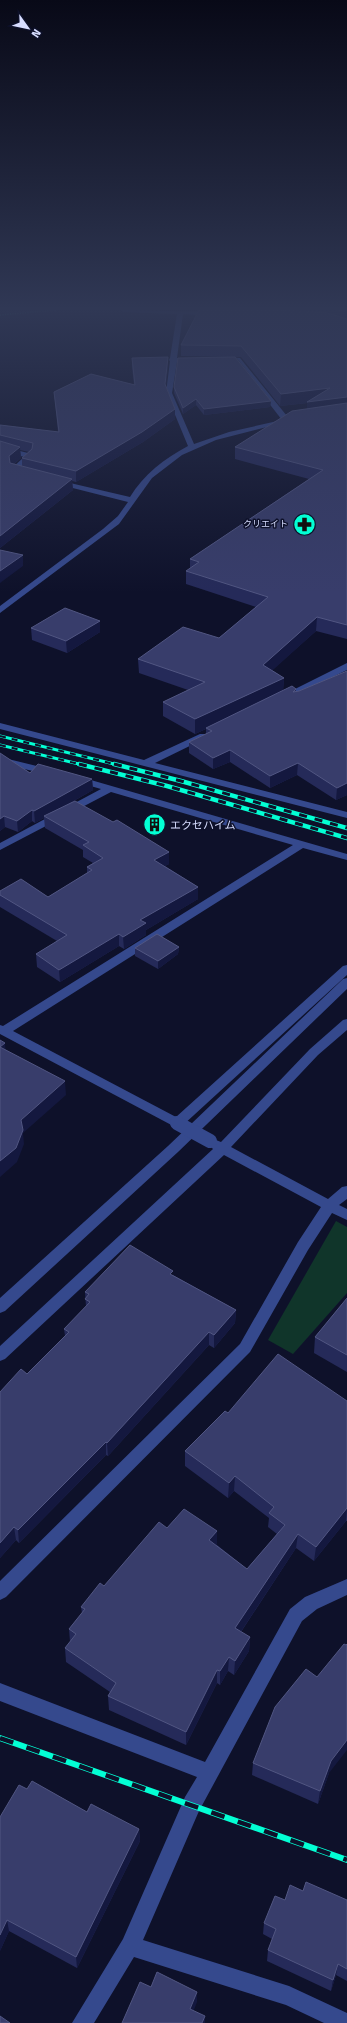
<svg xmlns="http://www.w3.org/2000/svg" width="347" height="2023" font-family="'Fira Sans','Noto Sans JP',sans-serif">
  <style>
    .green { fill: #10352a }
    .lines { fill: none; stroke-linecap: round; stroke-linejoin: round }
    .path { stroke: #25c590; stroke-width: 1.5; stroke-dasharray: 1 1.5; stroke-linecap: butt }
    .minor { fill: #35498d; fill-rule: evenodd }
    .rail-far2-casing { stroke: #03ffd4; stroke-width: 3 }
    .rail-far1-casing { stroke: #03ffd4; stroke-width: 4.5 }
    .rail-casing { stroke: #03ffd4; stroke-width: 6 }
    .rail-far2 { stroke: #0e112a; stroke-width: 2; stroke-dasharray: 6; stroke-linecap: butt }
    .rail-far1 { stroke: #0e112a; stroke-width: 3; stroke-dasharray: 8; stroke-linecap: butt }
    .rail { stroke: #0e112a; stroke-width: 4.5; stroke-dasharray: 14; stroke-linecap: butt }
    .minor-bridge { stroke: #35498d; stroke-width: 14 }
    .wall { fill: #252a59; fill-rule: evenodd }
    .shaded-wall { fill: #14183f }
    .building { fill: #383d6b; stroke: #515682 }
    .labels { text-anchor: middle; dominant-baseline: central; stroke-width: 3; stroke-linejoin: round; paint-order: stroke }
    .far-poi-label { font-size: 9px; fill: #d7ddff; stroke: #0e112a; text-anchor: end }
    .poi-label { font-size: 11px; fill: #d7ddff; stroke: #0e112a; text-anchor: start }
  </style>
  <rect width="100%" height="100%" fill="#0e112a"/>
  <polygon class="green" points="336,1221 347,1227 347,1293 293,1354 268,1340"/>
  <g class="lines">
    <polyline class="path" points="0,315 56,310"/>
    <g class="minor">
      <path d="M120,310L214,312L217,314L214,316L183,314L177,358H193L196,360L193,362H177L172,393L194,444L229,432L282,420L236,361L219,360V358L221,357L240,358L291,421L216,440L182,455L152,478L119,524L0,613V606L103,529L118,516L128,502L53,483V479L130,497C144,474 164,459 188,446L166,393L170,361L169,360L170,358L177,314L123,312Z"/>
      <polygon points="0,446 32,454 32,458 19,469 26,470 26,474 10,470 24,457 0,450"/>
      <polygon points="347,663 347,670 285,700 279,700 277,698"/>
      <polygon points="0,723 144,760 200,734 206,734 208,736 206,738 155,763 347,812 347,818 0,729"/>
      <polygon points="0,757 53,770 54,772 49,775 0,763"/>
      <polygon points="77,776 347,854 347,860 303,848 13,1031 176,1117 343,966 347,965 347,975 182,1126 177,1128 0,1034 0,1025 3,1026 293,845 111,792 0,850 0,843 101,789 73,781 72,779 73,777"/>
      <polygon points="347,978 347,989 178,1152 5,1311 0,1313 0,1298 168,1146 343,979"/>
      <polygon points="347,1019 347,1030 318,1055 231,1147 328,1199 342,1187 347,1186 347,1199 339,1205 347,1209 347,1220 332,1213 308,1250 250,1352 6,1597 0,1600 0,1581 240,1344 298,1242 321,1207 224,1155 5,1359 0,1361 0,1346 213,1149 209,1145 211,1142 216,1140 221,1142 310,1049 343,1020"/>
      <polygon points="347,1579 347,1595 317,1609 302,1621 199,1811 143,1940 289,1986 347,2013 347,2023 324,2023 286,2005 134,1957 94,2023 72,2023 123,1939 185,1797 197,1777 0,1701 0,1683 205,1762 290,1609 305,1597"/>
    </g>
    <defs>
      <g id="rail-far2">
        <polyline points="0,736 118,765"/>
        <polyline points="0,745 83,765"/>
      </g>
      <g id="rail-far1">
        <polyline points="79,764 167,786 347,838"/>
        <polyline points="114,764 181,781 347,828"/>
      </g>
      <polyline id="rail" points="0,1738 347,1860"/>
    </defs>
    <use href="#rail-far2" class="rail-far2-casing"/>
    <use href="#rail-far1" class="rail-far1-casing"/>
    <use href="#rail" class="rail-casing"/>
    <use href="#rail-far2" class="rail-far2"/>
    <use href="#rail-far1" class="rail-far1"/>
    <use href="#rail" class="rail"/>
    <polyline class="minor-bridge" points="177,1123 210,1141"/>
  </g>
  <g class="wall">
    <polygon points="199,310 347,310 347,639 316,631 272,670 284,678 283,691 296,689 296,691 299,691 347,671 347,795 336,800 297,775 270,788 230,762 213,769 189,753 189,742 206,734 206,729 195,734 163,716 163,702 188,690 139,673 138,659 219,638 256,607 186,584 186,571 190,568 190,559 309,479 235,459 235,447 307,409 307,403 280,406 241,357 236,357 271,401 270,407 204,415 196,405 183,414 174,393 174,387 227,357 181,356 181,345"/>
    <path d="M132,358L168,367L166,386L175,409V419L143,442L76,482L72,481L73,490L0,548V425L58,432L54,392L134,385L132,367ZM20,450L29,452L22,458V466L14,464L21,458Z"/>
    <polygon points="100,621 100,632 67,653 32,640 31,628"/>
    <polygon points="0,753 30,773 92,779 93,790 72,802 113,822 169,852 169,864 165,866 198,887 198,899 146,930 146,935 124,949 119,946 60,982 37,967 36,954 57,941 0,907 0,891 48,897 87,873 87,867 93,863 83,857 83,850 45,828 44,818 35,823 32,821 18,832 5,827 0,831"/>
    <polygon points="179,947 178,954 158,969 135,956 135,948"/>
    <polygon points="173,1275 236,1310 235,1323 214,1348 209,1345 108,1456 106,1455 19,1543 16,1540 0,1558 0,1392 27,1374 65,1336 64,1329 86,1307 85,1292"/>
    <polygon points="347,1298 347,1372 314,1353 315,1337"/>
    <polygon points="347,1401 347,1521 346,1521 314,1561 296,1548 241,1632 250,1637 249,1651 234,1675 228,1671 220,1685 217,1683 186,1745 109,1710 108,1696 110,1692 66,1662 65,1648 70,1642 69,1629 82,1613 81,1607 167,1528 217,1531 217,1545 247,1569 277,1534 268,1527 269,1518 234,1491 228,1498 185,1466 185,1451 228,1413"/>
    <polygon points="317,1677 329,1773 318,1804 252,1775 253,1763"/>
    <polygon points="27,1789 87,1812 139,1829 140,1841 77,1968 9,1931 0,1951"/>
    <polygon points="303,1891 347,1900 347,1981 336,1975 331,1991 267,1961 268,1950 272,1939 263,1934 264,1923 285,1900"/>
  </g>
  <g class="shaded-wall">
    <polygon points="168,357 168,367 165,394 165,384"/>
    <polygon points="330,388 347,397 347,409 307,414 307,403 280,406 281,394"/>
    <polygon points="196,399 196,405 183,414 183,408"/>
    <polygon points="271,401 270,407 204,415 204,409"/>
    <polygon points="175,409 175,419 143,442 76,482 76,471"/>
    <polygon points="20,447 21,458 10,467 9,456"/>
    <polygon points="72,479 73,490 0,548 0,536"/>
    <polygon points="23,555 23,566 0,583 0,571"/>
    <polygon points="317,617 316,631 263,679 263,665"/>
    <polygon points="100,621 100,632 67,653 66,641"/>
    <polygon points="284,678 283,692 195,734 195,719"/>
    <polygon points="230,750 230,762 213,769 213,758"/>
    <polygon points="298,763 297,775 270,788 270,776"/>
    <polygon points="92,779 93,790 45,817 44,816 44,818 35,823 34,811"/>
    <polygon points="347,783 347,795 336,800 337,788"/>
    <polygon points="32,810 32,821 18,832 17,821"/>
    <polygon points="4,816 5,827 0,831 0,819"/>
    <polygon points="169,852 169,864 154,872 154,860"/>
    <polygon points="198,887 198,899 146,930 146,935 124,949 123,937 140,920"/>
    <polygon points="119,934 119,946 60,982 59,970"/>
    <polygon points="179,947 178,954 158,969 158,961"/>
    <polygon points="5,1043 6,1057 0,1047"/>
    <polygon points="65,1081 66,1095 23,1133 24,1144 17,1162 0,1177 0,1161 21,1120"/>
    <polygon points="236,1310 235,1323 214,1348 214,1335"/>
    <polygon points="209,1332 209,1345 108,1456 107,1443"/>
    <polygon points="106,1442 106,1455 19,1543 18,1530"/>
    <polygon points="235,1476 234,1491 228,1498 229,1483"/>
    <polygon points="347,1508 346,1521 314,1561 316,1547"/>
    <polygon points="14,1527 16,1540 0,1558 0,1543"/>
    <polygon points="217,1531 217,1545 209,1554 209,1540"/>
    <polygon points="298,1534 296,1548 234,1642 235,1628"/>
    <polygon points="250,1637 249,1651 234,1675 235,1661"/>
    <polygon points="229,1657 228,1671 220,1685 220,1671"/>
    <polygon points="217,1670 217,1683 186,1745 186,1732"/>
    <polygon points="347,1740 347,1750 329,1773 318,1804 320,1791 331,1761"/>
    <polygon points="139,1829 140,1841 77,1968 76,1957"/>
    <polygon points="7,1920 9,1931 0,1951 0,1935"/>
    <polygon points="338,1964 336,1975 331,1991 333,1980"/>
    <polygon points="197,1992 197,2002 190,2020 190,2009"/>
    <polygon points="205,2016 205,2023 202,2023"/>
  </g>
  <g class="building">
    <polygon points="199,310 266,310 324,312 347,319 347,397 307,402 330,388 281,394 241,346 181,345"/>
    <polygon points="338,310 347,310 347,312"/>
    <polygon points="168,357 165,384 175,409 142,432 76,471 22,458 32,449 33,443 0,435 0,425 59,432 54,392 91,374 135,385 132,358"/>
    <polygon points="235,357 271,401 204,409 196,399 183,408 174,387 178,358"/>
    <polygon points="347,403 347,625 317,617 263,665 284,678 195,719 163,702 205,682 138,659 183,627 219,638 268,597 186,571 199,562 190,559 323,470 235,447 292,411"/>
    <polygon points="0,441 20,447 9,456 10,463 72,479 0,536"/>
    <polygon points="0,550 23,555 0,571"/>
    <polygon points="65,608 100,621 66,641 31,628"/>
    <polygon points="347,671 347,783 337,788 298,763 270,776 230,750 213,758 189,742 212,731 206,728 292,686 296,689 293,692 299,691"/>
    <polygon points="0,753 30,773 38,764 92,779 34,811 32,810 17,821 4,816 0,819"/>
    <polygon points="75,801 113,822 117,820 169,852 154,860 198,887 140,920 146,923 123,937 119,934 59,970 36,954 67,935 0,895 0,891 21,879 48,897 92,870 87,867 103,858 83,845 89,842 44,816"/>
    <polygon points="157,934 179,947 158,961 135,948"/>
    <polygon points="0,1040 5,1043 0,1047 65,1081 21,1120 23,1130 16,1148 0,1161"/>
    <polygon points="130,1245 173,1271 170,1274 236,1310 214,1335 209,1332 107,1443 106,1442 18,1530 14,1527 0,1543 0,1392 21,1369 27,1374 69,1332 64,1329 90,1302 85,1299 89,1294 85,1292"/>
    <polygon points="347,1298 347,1355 315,1337"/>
    <polygon points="278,1354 347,1401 347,1508 316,1547 298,1534 235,1628 250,1637 235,1661 229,1657 220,1671 217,1670 186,1732 108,1696 116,1683 65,1648 76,1634 69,1629 85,1609 81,1607 100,1583 104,1586 159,1522 167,1528 184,1509 217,1531 209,1540 247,1569 285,1525 269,1513 274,1507 235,1476 229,1483 185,1451 225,1411 228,1413"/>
    <polygon points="344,1644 346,1645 347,1644 347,1740 331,1761 320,1791 253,1763 275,1707 306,1669 317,1677"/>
    <polygon points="32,1781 87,1812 91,1804 139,1829 76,1957 7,1920 0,1935 0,1817 19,1785 27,1789"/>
    <polygon points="306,1882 347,1900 347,1969 338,1964 333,1980 268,1950 276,1929 264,1923 275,1896 285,1900 290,1885 303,1891"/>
    <polygon points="157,1972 197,1992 190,2009 205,2016 202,2023 122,2023 140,1982 151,1987"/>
    <polygon points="0,2016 10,2023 0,2023"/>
  </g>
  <linearGradient id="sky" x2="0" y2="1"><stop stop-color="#080917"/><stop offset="0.52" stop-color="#303855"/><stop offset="1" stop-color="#303855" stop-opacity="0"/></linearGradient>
  <rect width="347" height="593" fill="url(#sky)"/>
  <defs>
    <symbol id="pharmacy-disc" viewBox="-11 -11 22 22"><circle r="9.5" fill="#03ffd4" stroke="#0e112a"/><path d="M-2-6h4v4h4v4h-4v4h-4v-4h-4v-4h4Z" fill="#111"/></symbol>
    <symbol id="building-disc" viewBox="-11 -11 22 22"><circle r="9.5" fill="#03ffd4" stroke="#0e112a"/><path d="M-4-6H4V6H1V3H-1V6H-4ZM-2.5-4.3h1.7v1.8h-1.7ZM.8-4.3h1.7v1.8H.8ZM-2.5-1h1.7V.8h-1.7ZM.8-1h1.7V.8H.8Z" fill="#111"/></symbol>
  </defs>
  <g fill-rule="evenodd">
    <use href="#pharmacy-disc" x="292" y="512" width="25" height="25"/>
    <use href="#building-disc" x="142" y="812" width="25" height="25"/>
  </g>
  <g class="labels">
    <g class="far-poi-label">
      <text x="288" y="524">クリエイト</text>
    </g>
    <g class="poi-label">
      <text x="170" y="825">エクセハイム</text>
    </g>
  </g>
  <g transform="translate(28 28) rotate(123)" stroke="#0e112a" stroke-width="3" paint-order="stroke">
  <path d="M0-3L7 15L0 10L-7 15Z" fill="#d7ddff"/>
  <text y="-6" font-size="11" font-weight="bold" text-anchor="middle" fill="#d7ddff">N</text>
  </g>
</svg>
